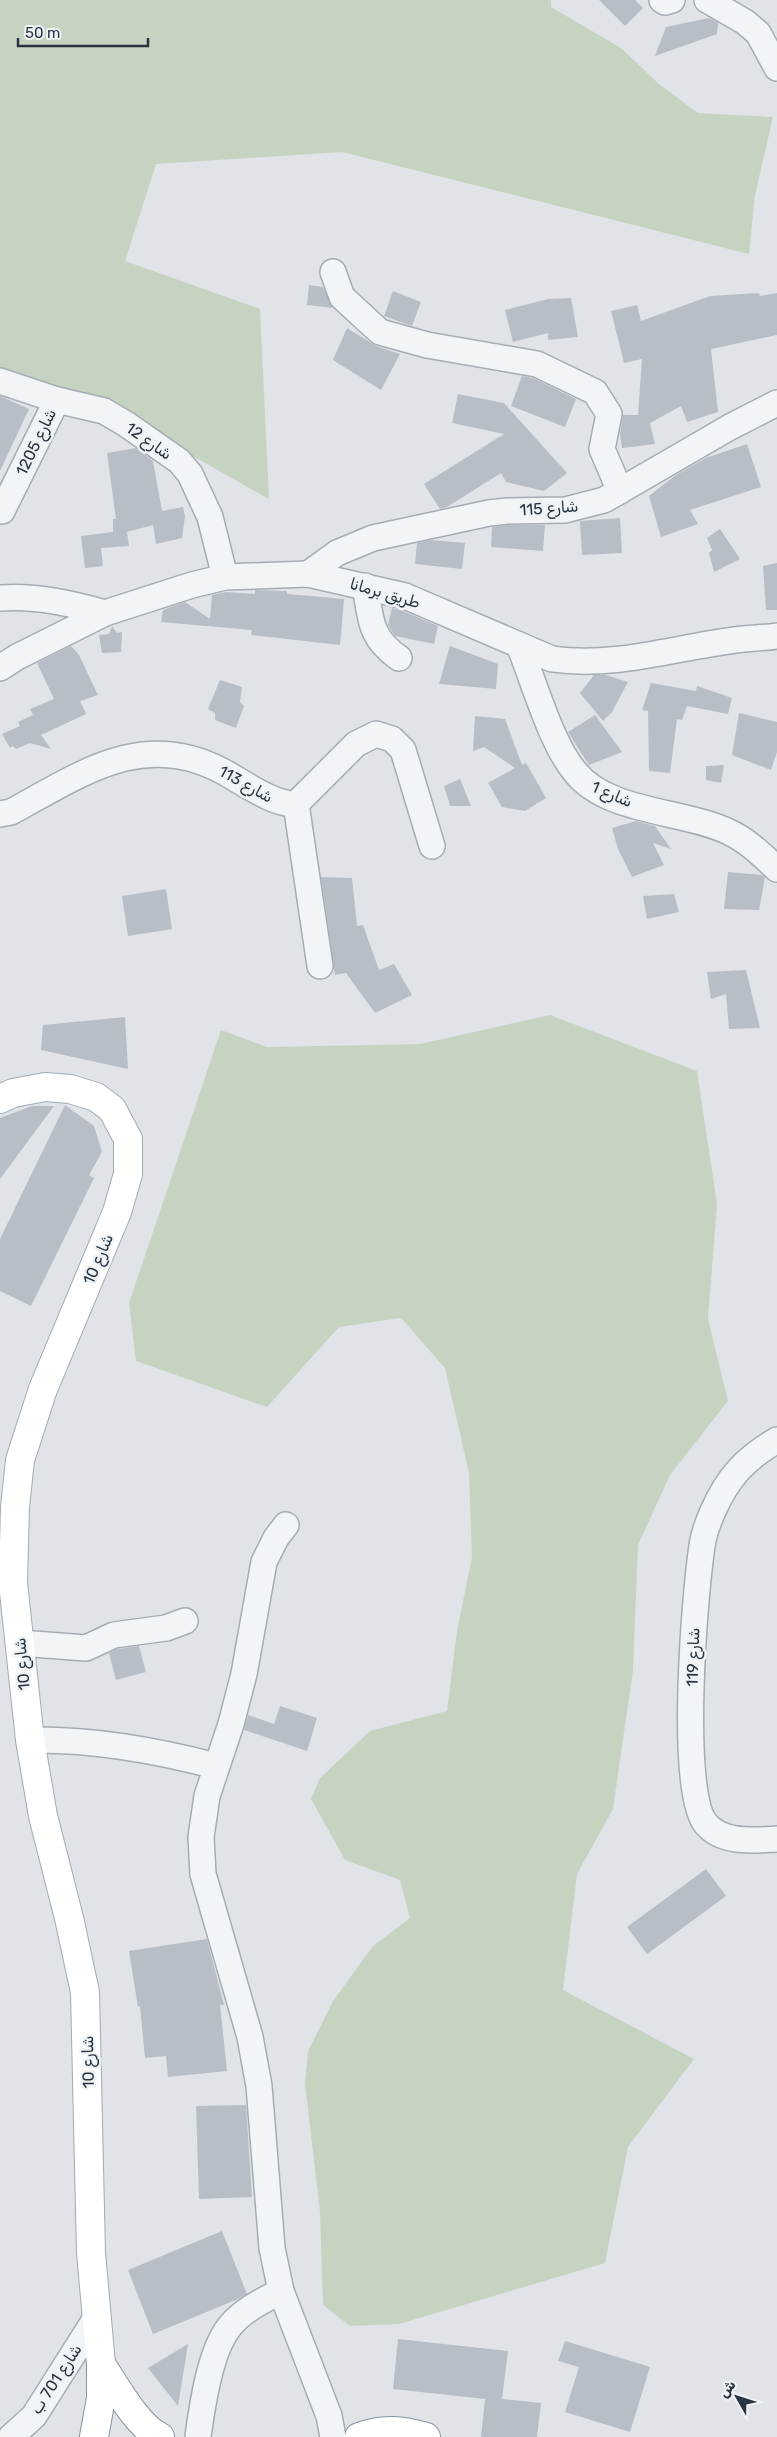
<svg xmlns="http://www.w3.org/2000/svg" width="777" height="2437" font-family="Rubik,Cairo,sans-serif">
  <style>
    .green { fill: #c7d3c1 }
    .building { fill: #b7bec6 }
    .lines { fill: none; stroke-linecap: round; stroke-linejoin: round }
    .minor-casing { stroke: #a5acb3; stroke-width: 28 }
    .major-casing { stroke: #9faab5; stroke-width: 30 }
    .highway-casing { stroke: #8793a0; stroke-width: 30 }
    .minor { stroke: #f2f5f7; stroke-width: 25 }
    .major { stroke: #fff; stroke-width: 28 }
    .highway { stroke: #fff; stroke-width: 28 }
    .labels { text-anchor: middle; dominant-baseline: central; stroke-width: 5; stroke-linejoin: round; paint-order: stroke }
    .street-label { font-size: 16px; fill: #283440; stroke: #eff3f6 }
  </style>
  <rect width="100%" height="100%" fill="#e0e4e9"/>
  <g class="green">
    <polygon points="0,0 551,0 551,7 621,48 659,84 698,113 773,117 755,195 749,254 342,152 156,164 125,261 260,309 269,499 113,411 0,375"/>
    <polygon points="550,1015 697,1071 717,1204 708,1319 728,1401 670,1475 638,1545 633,1670 613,1809 577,1874 563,1990 694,2059 628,2147 605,2263 399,2324 350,2326 323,2305 320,2212 305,2083 308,2051 333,2001 373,1946 410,1918 400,1880 345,1860 311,1799 320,1778 370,1731 447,1711 457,1631 472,1557 469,1473 445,1368 401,1318 339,1327 267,1407 136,1361 129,1303 221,1030 267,1047 420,1044"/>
  </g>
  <g class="building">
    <polygon points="599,0 635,0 643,8 625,26"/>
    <polygon points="709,18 718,23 717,34 655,56 666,27"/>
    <polygon points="309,285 323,287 333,308 307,305"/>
    <polygon points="393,291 421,302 412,326 384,316"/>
    <polygon points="759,293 760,296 777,293 777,335 711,349 718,412 687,422 681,406 650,423 655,444 622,448 620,434 623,415 638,415 642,359 624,363 611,311 637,305 641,321 710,296"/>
    <polygon points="571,298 578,337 548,340 548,333 513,342 505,310 548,299"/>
    <polygon points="347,328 376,346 400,354 381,390 333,360"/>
    <polygon points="522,376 533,378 576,399 565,427 511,406"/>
    <polygon points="458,394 504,403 567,473 544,491 506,482 501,473 447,507 440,509 424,484 504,434 452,423"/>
    <polygon points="0,396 29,409 0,471"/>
    <polygon points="747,444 761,487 690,510 698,524 661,537 649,496 676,475 706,458"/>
    <polygon points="136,448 153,461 162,511 183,507 185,516 182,538 156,544 153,525 127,532 129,546 101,548 103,566 85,568 81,536 113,532 113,519 116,519 107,453"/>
    <polygon points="620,518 622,553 582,555 580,521"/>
    <polygon points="508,525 545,525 543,551 491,547 492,527"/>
    <polygon points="720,529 740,559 714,572 709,553 712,550 707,538"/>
    <polygon points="431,540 465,543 462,569 415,564 417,543"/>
    <polygon points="777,563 777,610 766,610 763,566"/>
    <polygon points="255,590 287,591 287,594 344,599 340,645 251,635 252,630 161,622 163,610 185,602 210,619 212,595 226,592 255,594"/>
    <polygon points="392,608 403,611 438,626 434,644 395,636 388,625"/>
    <polygon points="112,626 117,633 122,632 121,652 102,653 99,635 109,634"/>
    <polygon points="71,646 79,655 98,695 80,701 86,714 41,735 51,749 30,743 16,749 13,746 10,748 2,734 20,726 18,722 33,715 30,709 54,699 37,663"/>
    <polygon points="450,646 498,664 496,689 439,684"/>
    <polygon points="594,675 606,675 628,682 612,712 603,721 580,693"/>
    <polygon points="220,680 242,687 240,702 244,706 236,728 215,720 215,713 208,709"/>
    <polygon points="651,683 696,691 697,686 732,698 728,714 687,706 682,720 677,719 670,773 649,771 648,711 642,710"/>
    <polygon points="739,713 777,722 777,752 771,770 732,755"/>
    <polygon points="595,715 622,752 589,765 568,732"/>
    <polygon points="475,716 505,719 522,765 526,763 546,798 525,811 502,807 488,783 515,768 484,747 473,751"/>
    <polygon points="724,765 721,783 706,780 706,766"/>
    <polygon points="460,779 471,806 450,806 444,786"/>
    <polygon points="636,821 655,826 671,849 653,843 664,865 632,877 618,849 612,828"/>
    <polygon points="728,872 762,875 765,877 759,910 724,909"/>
    <polygon points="321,877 352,878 357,926 363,925 379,970 394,964 412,995 375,1013 346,973 335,975"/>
    <polygon points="166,889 172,929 128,936 122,896"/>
    <polygon points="674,894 679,912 647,919 643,896"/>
    <polygon points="746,970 760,1028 729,1029 726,994 711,999 707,972"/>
    <polygon points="125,1017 128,1069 41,1050 43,1025"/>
    <polygon points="65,1105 94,1126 102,1152 89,1175 94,1178 31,1306 0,1291 0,1239"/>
    <polygon points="32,1106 54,1106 0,1179 0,1118"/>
    <polygon points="139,1646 146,1672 116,1680 109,1653 118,1649"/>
    <polygon points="280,1706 317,1718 307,1751 244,1730 248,1715 274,1724"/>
    <polygon points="706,1869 726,1896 647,1954 627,1927"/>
    <polygon points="207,1939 224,2005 220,2005 227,2071 168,2077 166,2056 145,2058 140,2006 138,2007 129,1951"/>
    <polygon points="246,2105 252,2197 199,2199 196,2106"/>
    <polygon points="222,2231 247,2294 238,2299 153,2334 128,2270"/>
    <polygon points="398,2339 508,2351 502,2399 541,2403 537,2437 481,2437 485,2399 393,2389"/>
    <polygon points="565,2341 650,2367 630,2432 565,2412 579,2367 558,2361"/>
    <polygon points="188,2344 178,2406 148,2368"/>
  </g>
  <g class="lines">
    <defs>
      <g id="minor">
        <polyline points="662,0 665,2 672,0"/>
        <polyline points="707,0 745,22 758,33 777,68"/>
        <polyline points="333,272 342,297 380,332 427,345 537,364 595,392 609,414 602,449 620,491"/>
        <polyline points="0,381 57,400 104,411 126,424 179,461 190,474 210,517 225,577"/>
        <polyline points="2,511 57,400"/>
        <polyline points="308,574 337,553 373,538 489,513 507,511 565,510 604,500 730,427 777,403"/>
        <path d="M365,586C371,619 369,637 399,658"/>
        <path d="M0,598C35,595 71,603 105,613"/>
        <path d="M519,645C534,682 551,744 576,773C609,813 683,810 729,832C748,841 762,855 777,869"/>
        <path d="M0,668L17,657L105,613L192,585L225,577L308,574L405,596L552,659C614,668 673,648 735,640C749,638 763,638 777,636"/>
        <polyline points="296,804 320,966"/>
        <path d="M0,814L11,812C81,774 144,728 224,772C244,783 274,805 296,804L356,744L376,734L392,739L403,750L432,846"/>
        <path d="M777,1440C745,1459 728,1477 713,1511C709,1520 705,1531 703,1540C695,1586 678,1792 706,1824C723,1844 754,1840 777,1839"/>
        <polyline points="286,1525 276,1538 264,1562 244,1674 231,1724 207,1796 201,1837 203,1874 250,2037 259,2086 272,2248 281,2291 329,2416 333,2437"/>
        <polyline points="20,1643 86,1648 114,1635 166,1628 185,1621"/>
        <path d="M30,1740C93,1739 155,1750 216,1766"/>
        <polyline points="11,2437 34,2416 96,2318"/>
        <path d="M198,2437C202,2406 210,2350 230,2326C243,2310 264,2300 281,2291"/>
      </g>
      <polyline id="major" points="0,1099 13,1093 45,1087 70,1089 96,1097 112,1109 128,1139 128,1174 117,1212 43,1389 20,1460 15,1507 13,1583 30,1740 43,1816 69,1918 85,1992 91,2253 101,2364"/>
      <g id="highway">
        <path d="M101,2364C115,2385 137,2426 160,2437"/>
        <polyline points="94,2437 101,2398 101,2364"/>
        <path d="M359,2437C383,2428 402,2430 426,2437"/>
      </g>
    </defs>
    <use href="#minor" class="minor-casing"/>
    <use href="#major" class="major-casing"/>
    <use href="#highway" class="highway-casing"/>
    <use href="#minor" class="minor"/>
    <use href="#major" class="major"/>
    <use href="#highway" class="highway"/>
  </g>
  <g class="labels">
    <g class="street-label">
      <text transform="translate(149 441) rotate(35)">شارع 12</text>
      <text transform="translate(36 442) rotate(-64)">شارع 1205</text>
      <text transform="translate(549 508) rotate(-4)">شارع 115</text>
      <text transform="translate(385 593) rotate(16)">طريق برمانا</text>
      <text transform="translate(246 784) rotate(29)">شارع 113</text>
      <text transform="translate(612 794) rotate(23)">شارع 1</text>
      <text transform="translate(98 1259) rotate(-67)">شارع 10</text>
      <text transform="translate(693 1657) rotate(-88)">شارع 119</text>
      <text transform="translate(22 1664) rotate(-95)">شارع 10</text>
      <text transform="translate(88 2062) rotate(-91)">شارع 10</text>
      <text transform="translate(56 2379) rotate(-57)">شارع 701 ب</text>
    </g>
  </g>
  <g transform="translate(737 2397) rotate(309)" stroke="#eff3f6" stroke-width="4" paint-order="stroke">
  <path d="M0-4L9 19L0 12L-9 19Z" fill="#283440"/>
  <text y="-8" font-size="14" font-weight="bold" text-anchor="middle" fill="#283440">ش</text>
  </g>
  <path d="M18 38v8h130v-8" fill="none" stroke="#283440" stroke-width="2.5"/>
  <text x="25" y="38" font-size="15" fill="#283440" stroke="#eff3f6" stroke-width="4" paint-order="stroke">50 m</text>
</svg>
